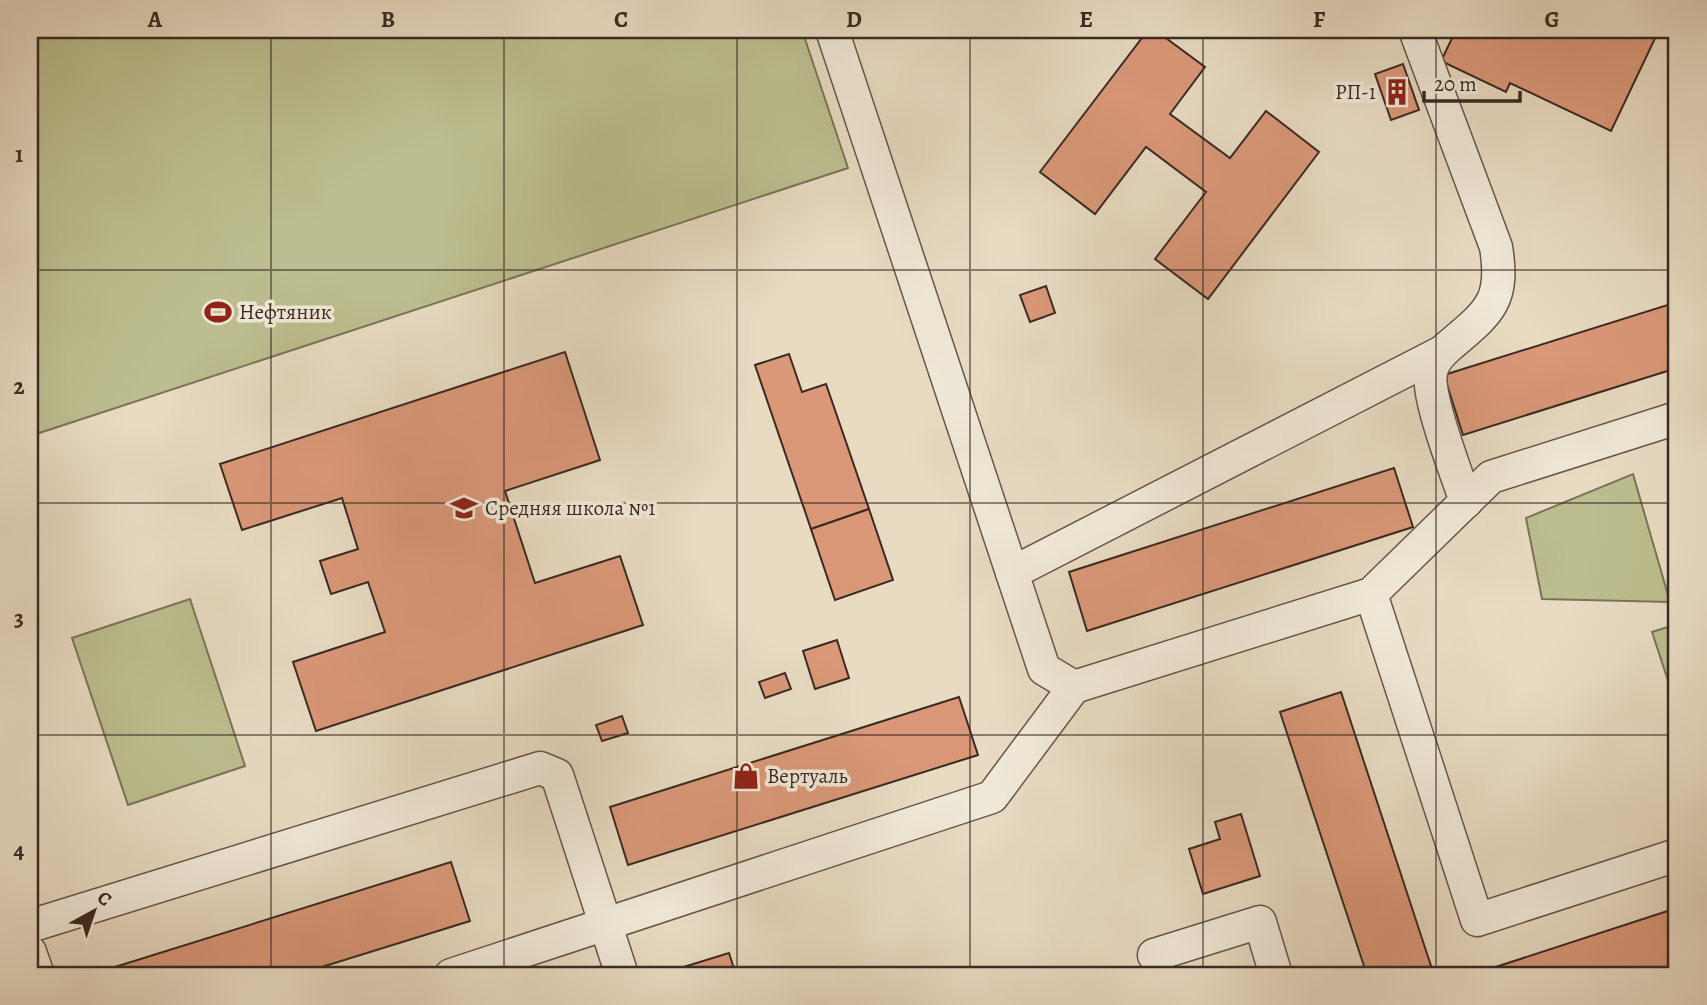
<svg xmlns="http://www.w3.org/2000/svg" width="1707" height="1005" font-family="Alegreya,serif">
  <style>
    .green { fill: #bcbe8f; stroke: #7b745a; stroke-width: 2 }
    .building { fill: #da9879; stroke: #3a2a24; stroke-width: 2 }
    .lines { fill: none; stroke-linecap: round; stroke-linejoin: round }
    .minor-casing { stroke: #66564c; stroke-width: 35 }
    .minor { stroke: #f0e8d7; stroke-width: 32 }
    .grid { fill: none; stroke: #3a2a24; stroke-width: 2; stroke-opacity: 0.55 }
    .labels { text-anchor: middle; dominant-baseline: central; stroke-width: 7; stroke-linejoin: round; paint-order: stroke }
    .poi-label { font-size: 21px; fill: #3a2a24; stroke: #f0e8d7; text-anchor: start }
    .neatline { fill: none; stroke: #3a2a24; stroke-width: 2.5 }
    .grid-label { font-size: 23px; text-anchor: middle; font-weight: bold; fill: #3a2a24 }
  </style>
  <rect width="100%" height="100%" fill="#e8dbc2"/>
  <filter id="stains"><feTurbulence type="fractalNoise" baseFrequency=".00286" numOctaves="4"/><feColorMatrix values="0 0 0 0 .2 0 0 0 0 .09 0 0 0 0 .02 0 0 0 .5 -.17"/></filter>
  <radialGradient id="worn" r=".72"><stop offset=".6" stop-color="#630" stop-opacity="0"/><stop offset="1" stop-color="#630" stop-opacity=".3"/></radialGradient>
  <g class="green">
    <polygon points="30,30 802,30 848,168 30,436"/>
    <polygon points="1633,474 1670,602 1542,599 1526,518"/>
    <polygon points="190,599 245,766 128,805 72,638"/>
    <polygon points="1677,624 1677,708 1652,632"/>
  </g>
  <g class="building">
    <polygon points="1148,30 1155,30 1205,67 1170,114 1230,158 1266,111 1319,152 1208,299 1155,259 1206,192 1146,147 1095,214 1040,172"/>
    <polygon points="1456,30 1659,30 1611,131 1510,83 1506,92 1441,61"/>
    <polygon points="1403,64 1419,110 1391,120 1375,74"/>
    <polygon points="1046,286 1055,313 1030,322 1020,295"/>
    <polygon points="1677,302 1677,368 1463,435 1444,375"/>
    <polygon points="565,352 600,460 505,491 535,583 620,556 643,625 316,731 293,662 385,632 368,582 331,594 320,561 358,549 342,498 242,530 220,464"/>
    <polygon points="789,354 802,392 826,384 869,509 811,529 755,365"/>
    <polygon points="1394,468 1413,527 1087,631 1069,572"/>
    <polygon points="869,509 893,580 835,600 811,529"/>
    <polygon points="837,640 849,678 815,689 803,651"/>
    <polygon points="785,673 791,689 765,698 759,682"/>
    <polygon points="1341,692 1434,975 1367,975 1280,712"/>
    <polygon points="959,697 978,755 628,865 610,807"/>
    <polygon points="622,716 628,733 602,741 596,725"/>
    <polygon points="1241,814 1260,876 1203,894 1189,849 1220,839 1215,822"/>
    <polygon points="451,862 470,921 296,975 117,975 115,967"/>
    <polygon points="1677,908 1677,975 1471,975"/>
    <polygon points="729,953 736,975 669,975 667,972"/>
  </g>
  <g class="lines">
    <defs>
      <g id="minor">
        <polyline points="832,30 1044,669 1074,687"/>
        <path d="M1415,30L1496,247C1505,302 1489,312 1449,346C1441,353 1433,361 1431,372C1426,397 1457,474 1466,502"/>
        <polyline points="1677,418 1491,477 1371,594 1477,920 1677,855"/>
        <polyline points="1012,573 1442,352"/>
        <polyline points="30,926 540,768 557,775 622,975"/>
        <polyline points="30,952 38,975"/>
        <polyline points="1154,955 1260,922 1276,975"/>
        <polyline points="451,975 992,797 1074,687 1371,594"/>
      </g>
    </defs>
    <use href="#minor" class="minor-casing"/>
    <use href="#minor" class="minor"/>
  </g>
  <path class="grid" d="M271,30V975M504,30V975M737,30V975M970,30V975M1203,30V975M1436,30V975M30,270H1677M30,503H1677M30,735H1677"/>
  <defs>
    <symbol id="building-bare" viewBox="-9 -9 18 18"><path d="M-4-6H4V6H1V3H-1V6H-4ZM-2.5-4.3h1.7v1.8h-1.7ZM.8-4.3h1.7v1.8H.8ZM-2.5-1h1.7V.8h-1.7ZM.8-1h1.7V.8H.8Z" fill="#8f2418" stroke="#f0e8d7" stroke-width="2.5" paint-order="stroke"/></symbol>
    <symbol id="stadium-bare" viewBox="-9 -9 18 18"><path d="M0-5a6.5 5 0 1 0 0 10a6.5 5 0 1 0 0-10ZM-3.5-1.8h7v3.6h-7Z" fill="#8f2418" stroke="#f0e8d7" stroke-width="2.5" paint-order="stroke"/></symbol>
    <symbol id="school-bare" viewBox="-9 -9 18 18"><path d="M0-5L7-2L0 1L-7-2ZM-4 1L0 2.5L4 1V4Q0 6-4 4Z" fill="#8f2418" stroke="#f0e8d7" stroke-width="2.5" paint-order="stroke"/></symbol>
    <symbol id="shop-bare" viewBox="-9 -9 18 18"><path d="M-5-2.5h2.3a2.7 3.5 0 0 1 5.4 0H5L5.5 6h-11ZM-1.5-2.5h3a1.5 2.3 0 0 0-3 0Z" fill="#8f2418" stroke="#f0e8d7" stroke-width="2.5" paint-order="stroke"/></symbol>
  </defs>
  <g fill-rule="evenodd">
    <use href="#building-bare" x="1378" y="73" width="38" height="38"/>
    <use href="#stadium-bare" x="199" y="293" width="38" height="38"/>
    <use href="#school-bare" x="445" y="489" width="38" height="38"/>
    <use href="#shop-bare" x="727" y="757" width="38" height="38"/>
  </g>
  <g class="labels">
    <g class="poi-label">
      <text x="1376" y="92" text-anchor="end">РП-1</text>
      <text x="239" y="312">Нефтяник</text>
      <text x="485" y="508">Средняя школа №1</text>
      <text x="767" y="776">Вертуаль</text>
    </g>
  </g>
  <rect width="1707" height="1005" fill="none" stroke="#e8dbc2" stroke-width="77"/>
  <g transform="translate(94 911) rotate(40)" stroke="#f0e8d7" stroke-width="5" paint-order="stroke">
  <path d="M0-5L12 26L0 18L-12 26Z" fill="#3a2a24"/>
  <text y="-10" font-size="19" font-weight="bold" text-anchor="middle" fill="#3a2a24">С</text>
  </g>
  <path d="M1424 91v10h96v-10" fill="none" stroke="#3a2a24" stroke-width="3.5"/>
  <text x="1434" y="91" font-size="21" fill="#3a2a24" stroke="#f0e8d7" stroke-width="5" paint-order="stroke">20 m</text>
  <rect x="38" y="38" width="1630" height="929" class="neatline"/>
  <g class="grid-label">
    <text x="155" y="27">A</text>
    <text x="388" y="27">B</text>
    <text x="621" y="27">C</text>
    <text x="854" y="27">D</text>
    <text x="1086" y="27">E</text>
    <text x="1319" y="27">F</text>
    <text x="1552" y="27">G</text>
    <text x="19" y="162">1</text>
    <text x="19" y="394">2</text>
    <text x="19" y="626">3</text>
    <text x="19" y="858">4</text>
  </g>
  <rect width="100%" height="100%" filter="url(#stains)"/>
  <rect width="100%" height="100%" fill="url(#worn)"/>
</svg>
